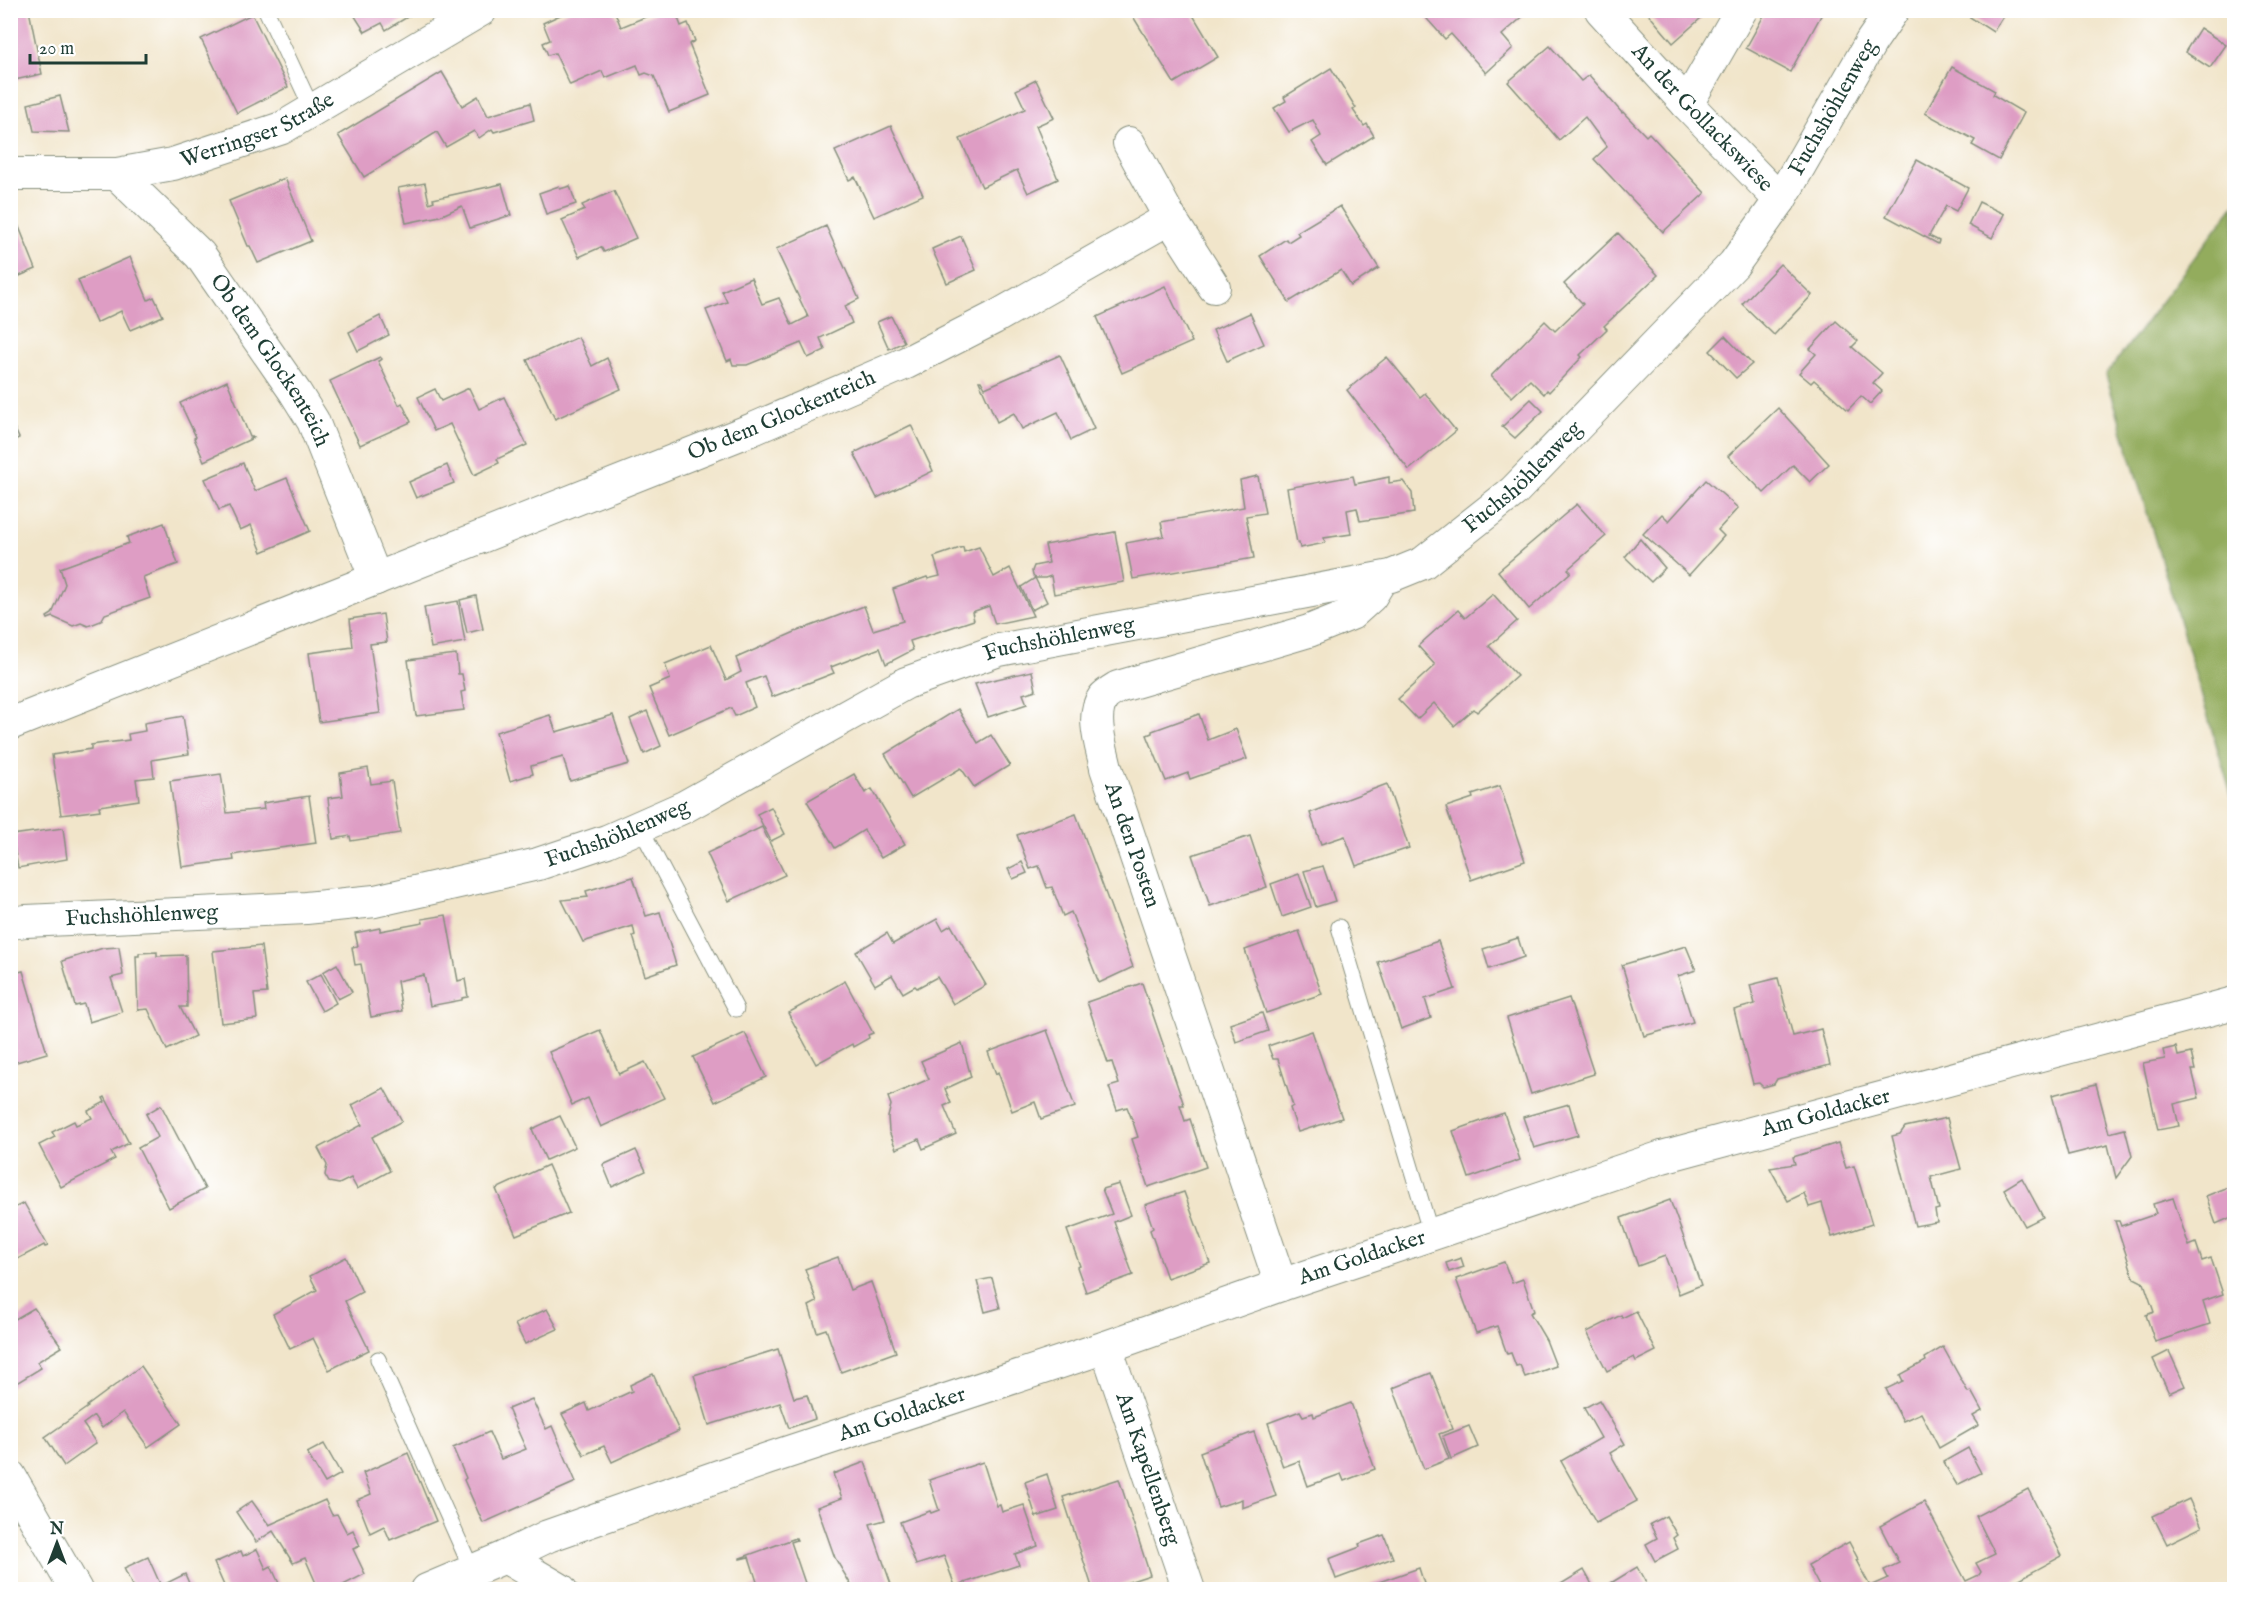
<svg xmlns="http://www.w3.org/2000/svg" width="2245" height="1600" font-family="'IM FELL English',serif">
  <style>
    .forest { fill: #93ac5d; stroke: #597448; stroke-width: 1.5 }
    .building { fill: #de9dc4 }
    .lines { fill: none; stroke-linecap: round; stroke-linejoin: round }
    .service-casing { stroke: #88917f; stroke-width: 17 }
    .minor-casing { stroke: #88917f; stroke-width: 34 }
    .service { stroke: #fff; stroke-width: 15 }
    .minor { stroke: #fff; stroke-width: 32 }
    .labels { text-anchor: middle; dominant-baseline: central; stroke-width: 5; stroke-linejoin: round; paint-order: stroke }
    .street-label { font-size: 22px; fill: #1f3d34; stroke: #fff }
  </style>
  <rect width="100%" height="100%" fill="#fff"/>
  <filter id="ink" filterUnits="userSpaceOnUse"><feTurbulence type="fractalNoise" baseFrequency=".0167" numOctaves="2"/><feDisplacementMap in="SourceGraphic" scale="12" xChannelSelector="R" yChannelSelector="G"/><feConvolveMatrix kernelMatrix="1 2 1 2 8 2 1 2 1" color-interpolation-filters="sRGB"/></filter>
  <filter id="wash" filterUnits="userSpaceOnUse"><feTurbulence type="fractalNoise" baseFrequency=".008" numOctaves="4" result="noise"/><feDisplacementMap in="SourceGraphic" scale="24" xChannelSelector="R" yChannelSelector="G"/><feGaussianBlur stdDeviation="1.35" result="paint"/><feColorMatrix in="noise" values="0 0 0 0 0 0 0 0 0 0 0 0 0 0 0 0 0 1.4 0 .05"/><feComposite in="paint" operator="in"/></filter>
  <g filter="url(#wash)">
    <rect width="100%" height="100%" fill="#f1e5ca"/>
    <polygon class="forest" points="2234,205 2234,804 2106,375"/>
    <g id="blocks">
      <g class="building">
        <polygon points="10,10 29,10 42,74 10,81"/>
        <polygon points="351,10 419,10 386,30 382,23 365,32"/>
        <polygon points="571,10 614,10 621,27 662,10 675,10 681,26 688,23 695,41 689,44 710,95 669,112 654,76 646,73 641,75 637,65 605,78 602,71 570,85 555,53 548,55 543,43 550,40 543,23"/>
        <polygon points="1129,10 1190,10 1218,57 1174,83"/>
        <polygon points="1419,10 1526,10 1528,12 1502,35 1513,48 1486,73 1451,34 1445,39"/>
        <polygon points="1645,10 1710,10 1673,43"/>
        <polygon points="1767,10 1824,10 1790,72 1746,48"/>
        <polygon points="1959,10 2007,10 1993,32"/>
        <polygon points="252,14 288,87 237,113 201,39"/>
        <polygon points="2200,28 2226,45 2210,68 2185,52"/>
        <polygon points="1550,46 1581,81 1589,75 1622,113 1623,112 1646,136 1649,133 1705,193 1663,232 1594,159 1607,147 1585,117 1559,140 1508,82"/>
        <polygon points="1952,67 1995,91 1993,95 2024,113 1999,160 1972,145 1975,140 1925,113"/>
        <polygon points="1331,68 1356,108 1353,110 1364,126 1367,124 1374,136 1327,165 1312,142 1321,136 1313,120 1289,132 1274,108 1286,101 1284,97"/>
        <polygon points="442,72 462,106 478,96 488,116 530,103 534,120 494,132 492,129 479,138 474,131 446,147 437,132 364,177 338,135"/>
        <polygon points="1036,80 1054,118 1036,126 1058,179 1028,193 1017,170 982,187 960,139 1025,109 1016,90"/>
        <polygon points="60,96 69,132 34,131 28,104"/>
        <polygon points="891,126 923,195 874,217 855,177 849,180 835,151"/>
        <polygon points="1917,160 1968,188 1956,211 1946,206 1929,236 1939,241 1938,244 1886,216"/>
        <polygon points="285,178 311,241 258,263 250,246 248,246 229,201"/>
        <polygon points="425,183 429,203 434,201 433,199 502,184 511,215 470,228 462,206 440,216 406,223 398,188"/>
        <polygon points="559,186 560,189 570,186 576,204 546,214 539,193"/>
        <polygon points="614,191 636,238 604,252 601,247 579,257 562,220 585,210 582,205"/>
        <polygon points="1979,202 2004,214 1992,238 1968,225"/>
        <polygon points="1340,206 1379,268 1351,286 1341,270 1289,302 1260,256 1286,239 1288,242 1299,235 1297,232"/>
        <polygon points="17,222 36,269 10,280 10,224"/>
        <polygon points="826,226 859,299 845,306 852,323 820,338 825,350 808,358 801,343 747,365 733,365 731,359 727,361 706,310 727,302 722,291 751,278 762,304 779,298 792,325 808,317 776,249"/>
        <polygon points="1618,233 1658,275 1604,326 1607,329 1580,355 1582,357 1549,392 1547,390 1544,394 1530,380 1512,397 1491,376 1545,321 1555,331 1583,304 1564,284"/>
        <polygon points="961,236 976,270 947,283 932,249"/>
        <polygon points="130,257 148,300 154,297 163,316 130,330 121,311 96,323 78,280"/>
        <polygon points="1780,264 1812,295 1774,335 1742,304"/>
        <polygon points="1165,286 1192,342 1122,373 1097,317"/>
        <polygon points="1250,313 1264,344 1227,361 1213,330"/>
        <polygon points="380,316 389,335 358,351 349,332"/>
        <polygon points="891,316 904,342 889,349 877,322"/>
        <polygon points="1836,321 1858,341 1852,347 1882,373 1873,383 1882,391 1870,404 1861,396 1848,410 1814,380 1811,383 1799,373 1816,354 1810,349"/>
        <polygon points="1725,336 1752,364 1736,378 1710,351"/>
        <polygon points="578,337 592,366 607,358 621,389 555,419 527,360"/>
        <polygon points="1060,355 1094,429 1071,440 1058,412 1022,429 1014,413 997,422 979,381 981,381 985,388"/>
        <polygon points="380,357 382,359 378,361 399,405 402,403 411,422 360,445 330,381"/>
        <polygon points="1387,357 1420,397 1425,393 1456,431 1409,470 1347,390"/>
        <polygon points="227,381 250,437 255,437 204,461 194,438 196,437 180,403"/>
        <polygon points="469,388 479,409 504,397 527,445 497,459 499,463 474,475 450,424 434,431 418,397 435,389 441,401"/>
        <polygon points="1531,399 1543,411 1515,438 1502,427"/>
        <polygon points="1778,408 1829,464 1810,482 1793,465 1764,493 1728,456"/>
        <polygon points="10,419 19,438 10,442"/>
        <polygon points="911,425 933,471 877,498 854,453"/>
        <polygon points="243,463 255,491 287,478 310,531 262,552 251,525 240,530 229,506 219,510 205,479"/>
        <polygon points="447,465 454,483 416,498 409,482"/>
        <polygon points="1258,476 1265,513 1246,516 1254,558 1133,579 1126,543 1164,536 1161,522 1244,507 1240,480"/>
        <polygon points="1353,476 1355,484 1389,477 1389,483 1403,481 1412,493 1414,513 1360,521 1357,508 1347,510 1351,534 1324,538 1325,543 1300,548 1299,543 1297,543 1287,488"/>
        <polygon points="1706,480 1738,508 1718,530 1724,536 1689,575 1643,534 1662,514 1669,521"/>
        <polygon points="1577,504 1606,536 1568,569 1571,572 1529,609 1498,571"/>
        <polygon points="164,523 178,564 143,577 150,598 105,614 101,621 88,626 81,623 73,626 53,617 48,619 47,617 52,614 65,584 60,568 129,543 127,537"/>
        <polygon points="1115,532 1124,582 1054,594 1051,576 1045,578 1035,578 1033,576 1032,571 1034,566 1049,563 1045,545"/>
        <polygon points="1640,539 1665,568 1651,582 1625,557"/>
        <polygon points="963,547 964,552 979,547 994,577 1010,568 1033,616 995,624 989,606 972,612 974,620 910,641 913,650 886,664 880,648 831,667 834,673 772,697 764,676 746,683 755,707 735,716 731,708 669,735 649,688 670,679 665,664 711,645 726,680 741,672 736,658 795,632 864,606 873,630 903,621 893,589 927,577 928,579 940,576 934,557"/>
        <polygon points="1035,578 1047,602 1032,610 1021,587"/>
        <polygon points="1493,594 1517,621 1489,646 1517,676 1477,712 1474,709 1454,726 1434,703 1417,719 1398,699 1435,665 1418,646 1458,610 1465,618"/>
        <polygon points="476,596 483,629 467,633 460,600"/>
        <polygon points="458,601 465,642 431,648 424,607"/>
        <polygon points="383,614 387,642 370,644 380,713 319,722 309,653 353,647 350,619"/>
        <polygon points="456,654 458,674 462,674 465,691 461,692 464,710 416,716 408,660"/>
        <polygon points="1032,671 1036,690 1023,694 1027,704 988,717 975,684"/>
        <polygon points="958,709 978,743 991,735 1010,765 974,787 961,768 911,798 885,754"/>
        <polygon points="647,711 661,746 644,754 630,719"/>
        <polygon points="1199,714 1208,740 1236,729 1247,759 1190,779 1188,773 1166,781 1147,735 1152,733 1152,731"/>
        <polygon points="550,715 556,732 613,715 629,764 570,781 563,757 531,766 533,774 510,781 496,732"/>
        <polygon points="183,716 189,754 152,760 154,777 136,779 139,800 99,806 100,810 61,815 52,755 91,749 91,745 129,740 128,734 145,731 144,723"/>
        <polygon points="368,768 371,784 392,781 400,833 351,841 350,836 333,839 328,798 343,796 340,773"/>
        <polygon points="221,774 227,813 264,809 263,803 309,796 316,843 250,852 233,855 234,860 182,867 170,781"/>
        <polygon points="854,774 865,793 872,789 905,844 881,858 864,830 835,848 807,801"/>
        <polygon points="1387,784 1409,848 1356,866 1345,836 1321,844 1310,813"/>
        <polygon points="1500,786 1525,861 1471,880 1446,807 1473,798 1472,795"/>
        <polygon points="771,807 785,834 771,841 757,814"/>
        <polygon points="1076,814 1133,967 1099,983 1071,912 1063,916 1052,887 1047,888 1039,866 1030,869 1017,835"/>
        <polygon points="762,827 785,875 729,901 707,853"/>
        <polygon points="63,828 67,859 18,868 12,835"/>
        <polygon points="1250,836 1267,887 1210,906 1192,855"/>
        <polygon points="1022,862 1027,873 1013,879 1008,869"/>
        <polygon points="1323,866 1335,901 1316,907 1304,871"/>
        <polygon points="1299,874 1311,907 1282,917 1271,884"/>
        <polygon points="633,877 646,916 660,912 676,965 645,976 633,936 635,935 633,926 583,942 562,900 588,897 586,891"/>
        <polygon points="446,915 458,981 465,979 468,997 462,998 462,1000 430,1006 424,975 397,981 402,1011 371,1017 361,964 355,965 352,947 358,946 355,933 380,928 380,931 423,923 422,919"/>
        <polygon points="937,919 943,930 951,925 986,985 953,1004 937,977 917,988 915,986 903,993 892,975 875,985 856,952 887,933 893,944"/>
        <polygon points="1299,931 1322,994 1266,1013 1245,950"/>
        <polygon points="1518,938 1524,957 1489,969 1483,949"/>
        <polygon points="1438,941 1455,989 1425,999 1431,1018 1401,1029 1378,962"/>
        <polygon points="261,946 267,993 254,994 257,1019 221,1023 213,951"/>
        <polygon points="1686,946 1696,970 1678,976 1693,1022 1644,1036 1622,965"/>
        <polygon points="119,947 123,975 111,978 122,1012 89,1022 84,1004 75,1006 62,961 103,948"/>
        <polygon points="157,952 157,956 186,955 187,1007 180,1007 195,1036 167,1050 148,1009 138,1010 136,956 139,956 139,953"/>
        <polygon points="337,964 352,992 338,999 323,972"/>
        <polygon points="23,971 47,1053 10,1064 10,974"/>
        <polygon points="321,974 336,1003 322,1011 306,982"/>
        <polygon points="1778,978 1793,1036 1821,1029 1830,1065 1777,1079 1774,1084 1763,1087 1759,1083 1753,1084 1734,1010 1755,1004 1750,985"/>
        <polygon points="845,981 873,1033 868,1035 869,1038 853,1047 852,1044 816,1064 788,1013"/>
        <polygon points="1142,983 1184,1105 1180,1105 1185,1121 1190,1119 1206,1167 1148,1187 1132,1139 1138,1137 1133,1122 1127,1107 1117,1110 1109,1087 1119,1084 1112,1062 1108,1063 1087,1002"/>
        <polygon points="1569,998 1594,1074 1531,1094 1507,1018"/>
        <polygon points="1262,1013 1268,1031 1236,1042 1230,1024"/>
        <polygon points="600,1030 619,1074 645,1062 664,1098 601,1127 588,1098 572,1105 549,1052"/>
        <polygon points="1047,1030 1075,1107 1041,1119 1035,1102 1012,1111 998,1072 996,1074 988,1052"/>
        <polygon points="1312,1031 1342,1118 1298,1132 1290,1108 1293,1106 1278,1059 1273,1059 1268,1046"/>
        <polygon points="745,1033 766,1077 715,1102 693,1057"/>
        <polygon points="962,1043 971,1077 945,1089 951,1103 944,1106 956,1134 923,1149 919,1139 896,1149 889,1131 888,1117 891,1105 888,1097 929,1079 921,1061"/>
        <polygon points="2176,1047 2178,1056 2191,1053 2195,1070 2192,1070 2199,1098 2174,1104 2179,1126 2158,1130 2143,1063 2165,1059 2163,1050"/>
        <polygon points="2096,1084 2109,1133 2125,1129 2132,1156 2116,1178 2108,1145 2068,1155 2052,1095"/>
        <polygon points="384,1088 402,1121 372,1137 390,1171 357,1189 351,1178 339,1184 329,1182 325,1175 327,1165 318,1148 362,1125 352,1105"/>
        <polygon points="105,1097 129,1143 111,1152 115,1159 61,1187 39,1145 55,1137 52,1132 74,1121 76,1125 92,1118 88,1111 105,1102 103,1098"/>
        <polygon points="1569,1104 1578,1135 1534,1148 1523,1117"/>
        <polygon points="161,1105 205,1189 169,1208 138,1148 158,1137 146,1114"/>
        <polygon points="1504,1113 1520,1160 1469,1178 1453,1131"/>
        <polygon points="560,1116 575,1147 546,1160 532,1129"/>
        <polygon points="1947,1118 1961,1169 1931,1177 1939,1209 1935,1210 1937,1222 1915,1226 1892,1136 1900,1134 1905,1127"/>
        <polygon points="1838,1143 1846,1168 1854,1166 1872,1224 1832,1237 1822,1203 1809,1207 1804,1193 1788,1201 1770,1168 1795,1164 1793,1157"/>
        <polygon points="636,1150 646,1171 612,1187 603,1165"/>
        <polygon points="548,1165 569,1213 516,1235 496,1189"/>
        <polygon points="2022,1178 2043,1217 2025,1226 2004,1189"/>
        <polygon points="1119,1184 1131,1215 1114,1222 1133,1275 1086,1292 1077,1267 1080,1266 1067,1230 1112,1214 1102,1189"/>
        <polygon points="2231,1186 2234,1195 2234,1216 2216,1224 2206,1196"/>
        <polygon points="1184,1192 1210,1263 1167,1278 1150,1230 1153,1228 1145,1205"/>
        <polygon points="2173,1198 2189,1246 2196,1243 2202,1261 2211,1258 2223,1294 2203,1301 2210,1324 2155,1342 2146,1315 2154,1312 2144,1283 2134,1278 2115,1221 2119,1221 2121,1226 2156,1214 2153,1204"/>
        <polygon points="1670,1200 1701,1285 1679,1294 1665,1256 1638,1266 1621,1218"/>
        <polygon points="24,1203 48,1246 45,1247 44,1245 10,1263 10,1210"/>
        <polygon points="346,1257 362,1292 345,1301 369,1350 329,1370 313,1338 290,1349 273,1314 317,1290 310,1276"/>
        <polygon points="838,1257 850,1290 871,1282 896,1352 841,1372 826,1329 817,1332 809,1306 817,1302 805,1269"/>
        <polygon points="1461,1258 1464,1267 1449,1272 1446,1263"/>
        <polygon points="1504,1262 1512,1283 1523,1279 1534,1311 1530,1313 1546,1340 1556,1366 1525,1377 1520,1365 1516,1366 1511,1353 1507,1354 1497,1326 1476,1333 1456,1279"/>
        <polygon points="992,1278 1000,1308 985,1312 977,1281"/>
        <polygon points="34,1308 62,1347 37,1362 41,1368 10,1387 10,1322"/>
        <polygon points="547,1309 558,1329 525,1344 515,1324"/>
        <polygon points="1636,1311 1656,1351 1636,1361 1634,1357 1607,1371 1587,1332 1621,1315 1622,1318"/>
        <polygon points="1943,1347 1968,1392 1971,1391 1982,1411 1973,1416 1979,1425 1939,1448 1921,1413 1903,1421 1886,1389 1903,1381 1900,1375 1926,1361 1925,1358"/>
        <polygon points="778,1349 794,1398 807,1395 815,1419 789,1428 780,1403 709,1425 694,1375"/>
        <polygon points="2169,1351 2185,1386 2169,1393 2153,1359"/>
        <polygon points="141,1366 181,1424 148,1447 123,1412 102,1428 94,1416 83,1424 96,1443 64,1466 45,1437 88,1407 87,1406"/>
        <polygon points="1431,1373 1453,1429 1439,1434 1449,1459 1424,1469 1393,1388"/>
        <polygon points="653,1374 679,1431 612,1462 604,1446 584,1455 562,1414 586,1403 589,1411 632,1391 630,1385"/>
        <polygon points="532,1399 546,1429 552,1426 576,1482 483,1523 464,1480 466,1478 453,1448 489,1432 501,1459 526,1449 508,1409"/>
        <polygon points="1599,1400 1625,1444 1610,1453 1637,1501 1596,1523 1561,1461 1601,1438 1584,1408"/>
        <polygon points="1351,1403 1375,1469 1344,1481 1341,1474 1308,1486 1299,1461 1283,1467 1268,1423 1300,1411 1303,1416 1313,1413 1314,1417"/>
        <polygon points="1469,1426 1478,1447 1451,1459 1443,1436"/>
        <polygon points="1254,1432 1276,1496 1242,1508 1242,1499 1218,1507 1200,1452"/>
        <polygon points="324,1444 341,1474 325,1483 307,1453"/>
        <polygon points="1968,1448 1981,1473 1957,1485 1943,1462"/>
        <polygon points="408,1453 436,1521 390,1540 384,1526 370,1533 357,1500 371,1494 363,1473"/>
        <polygon points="865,1462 885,1520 870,1524 893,1590 854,1590 835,1558 817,1507 842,1498 833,1474"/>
        <polygon points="983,1462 997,1506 1000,1505 1002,1512 1024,1505 1038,1546 1015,1554 1019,1565 955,1586 944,1556 916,1565 900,1522 930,1511 931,1513 939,1510 929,1480"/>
        <polygon points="1047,1474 1058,1510 1036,1517 1025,1482"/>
        <polygon points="1119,1479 1150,1575 1104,1590 1093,1590 1063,1497"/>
        <polygon points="2028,1489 2062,1556 2012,1583 2015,1590 1821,1590 1808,1565 1849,1542 1858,1559 1856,1560 1870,1586 1888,1578 1884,1570 1899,1563 1880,1526 1924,1502 1966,1581 1979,1575 1981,1572 1976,1563 1995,1554 1976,1516"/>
        <polygon points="2189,1499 2202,1527 2167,1544 2153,1516"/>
        <polygon points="325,1500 332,1515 337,1514 347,1533 353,1530 360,1546 353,1549 365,1574 343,1585 344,1587 339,1590 319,1590 305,1558 293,1563 273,1531 256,1542 236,1512 252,1501 269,1525"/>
        <polygon points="1666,1516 1677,1535 1673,1538 1678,1549 1655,1561 1646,1544 1657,1538 1650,1524"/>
        <polygon points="1384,1535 1393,1558 1336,1579 1329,1559 1360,1547 1359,1544"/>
        <polygon points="796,1538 797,1540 791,1542 806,1586 810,1585 812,1590 757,1590 756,1588 751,1590 750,1588 758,1585 749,1557 740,1559 740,1558"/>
        <polygon points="257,1549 266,1569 271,1566 282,1590 226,1590 214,1563 241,1551 243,1556"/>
        <polygon points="148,1557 161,1586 185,1574 192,1590 134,1590 124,1568"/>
        <polygon points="1637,1567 1650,1590 1601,1590 1611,1583"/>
        <polygon points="1419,1568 1426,1590 1359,1590 1359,1589"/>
        <polygon points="1584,1570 1595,1590 1551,1590"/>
      </g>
    </g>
  </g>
  <g filter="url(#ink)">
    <use href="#blocks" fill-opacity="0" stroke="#88917f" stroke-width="1.5"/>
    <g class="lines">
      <defs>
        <g id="service">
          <polyline points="266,10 313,111"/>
          <polyline points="640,827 736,1009"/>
          <polyline points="1339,927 1431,1234"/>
          <polyline points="378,1359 472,1570"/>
        </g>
        <g id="minor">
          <path id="s1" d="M1601,10L1687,104L1780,200"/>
          <polyline points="1687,104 1741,10"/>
          <polyline points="1129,143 1170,218 1214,287"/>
          <path id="s2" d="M10,174H117L173,164L282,128L481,10"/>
          <path id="s3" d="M117,174L200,255L295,392L313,421L376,579"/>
          <path id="s4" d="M10,724L753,429L906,363L994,318L1170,218"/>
          <path id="s5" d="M10,923L26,921L306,908L375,901L538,864L607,841L684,807L906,683L999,650L1391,576L1423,563L1514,491L1734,264L1780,200L1871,42L1893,10"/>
          <path d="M1281,1285L1106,768C1102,748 1090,716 1103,698C1106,694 1113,690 1118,687L1309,631L1351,614L1371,596L1382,578"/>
          <path id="s6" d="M1106,1347L1189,1590"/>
          <polyline points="10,1476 76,1590"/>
          <polyline points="505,1557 561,1590"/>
          <path id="s7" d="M427,1590L505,1557L548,1536L767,1459L1106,1347L1281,1285L1662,1157L2234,1003"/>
        </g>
      </defs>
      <use href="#service" class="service-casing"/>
      <use href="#minor" class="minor-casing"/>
      <use href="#service" class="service"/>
      <use href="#minor" class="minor"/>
    </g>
  </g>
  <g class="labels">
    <g class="street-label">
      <text stroke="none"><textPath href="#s5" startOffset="2094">Fuchshöhlenweg</textPath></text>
      <text stroke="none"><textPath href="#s1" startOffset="148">An der Gollackswiese</textPath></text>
      <text stroke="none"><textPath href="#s2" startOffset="255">Werringser Straße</textPath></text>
      <text stroke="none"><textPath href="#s3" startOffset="243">Ob dem Glockenteich</textPath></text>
      <text stroke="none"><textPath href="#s4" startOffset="831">Ob dem Glockenteich</textPath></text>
      <text stroke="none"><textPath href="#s5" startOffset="1608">Fuchshöhlenweg</textPath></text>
      <text stroke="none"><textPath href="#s5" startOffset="1104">Fuchshöhlenweg</textPath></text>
      <text stroke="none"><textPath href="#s5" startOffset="618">Fuchshöhlenweg</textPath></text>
      <text transform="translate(1132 845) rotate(71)">An den Posten</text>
      <text stroke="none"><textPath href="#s5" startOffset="132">Fuchshöhlenweg</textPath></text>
      <text stroke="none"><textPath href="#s7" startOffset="1479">Am Goldacker</textPath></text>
      <text stroke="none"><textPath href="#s7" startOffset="993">Am Goldacker</textPath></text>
      <text stroke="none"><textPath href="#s7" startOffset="507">Am Goldacker</textPath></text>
      <text stroke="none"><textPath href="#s6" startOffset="129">Am Kapellenberg</textPath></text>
    </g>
  </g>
  <rect width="2245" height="1600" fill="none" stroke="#fff" stroke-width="36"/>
  <g transform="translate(57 1543)" stroke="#ffffff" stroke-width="4.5" paint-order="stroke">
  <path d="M0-4.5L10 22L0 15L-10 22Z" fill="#1f3d34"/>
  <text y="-9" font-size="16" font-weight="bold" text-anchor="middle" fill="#1f3d34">N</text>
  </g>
  <path d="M30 54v9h116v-9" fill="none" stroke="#1f3d34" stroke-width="3"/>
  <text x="39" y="54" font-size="18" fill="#1f3d34" stroke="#ffffff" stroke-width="4.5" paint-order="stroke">20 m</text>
</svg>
